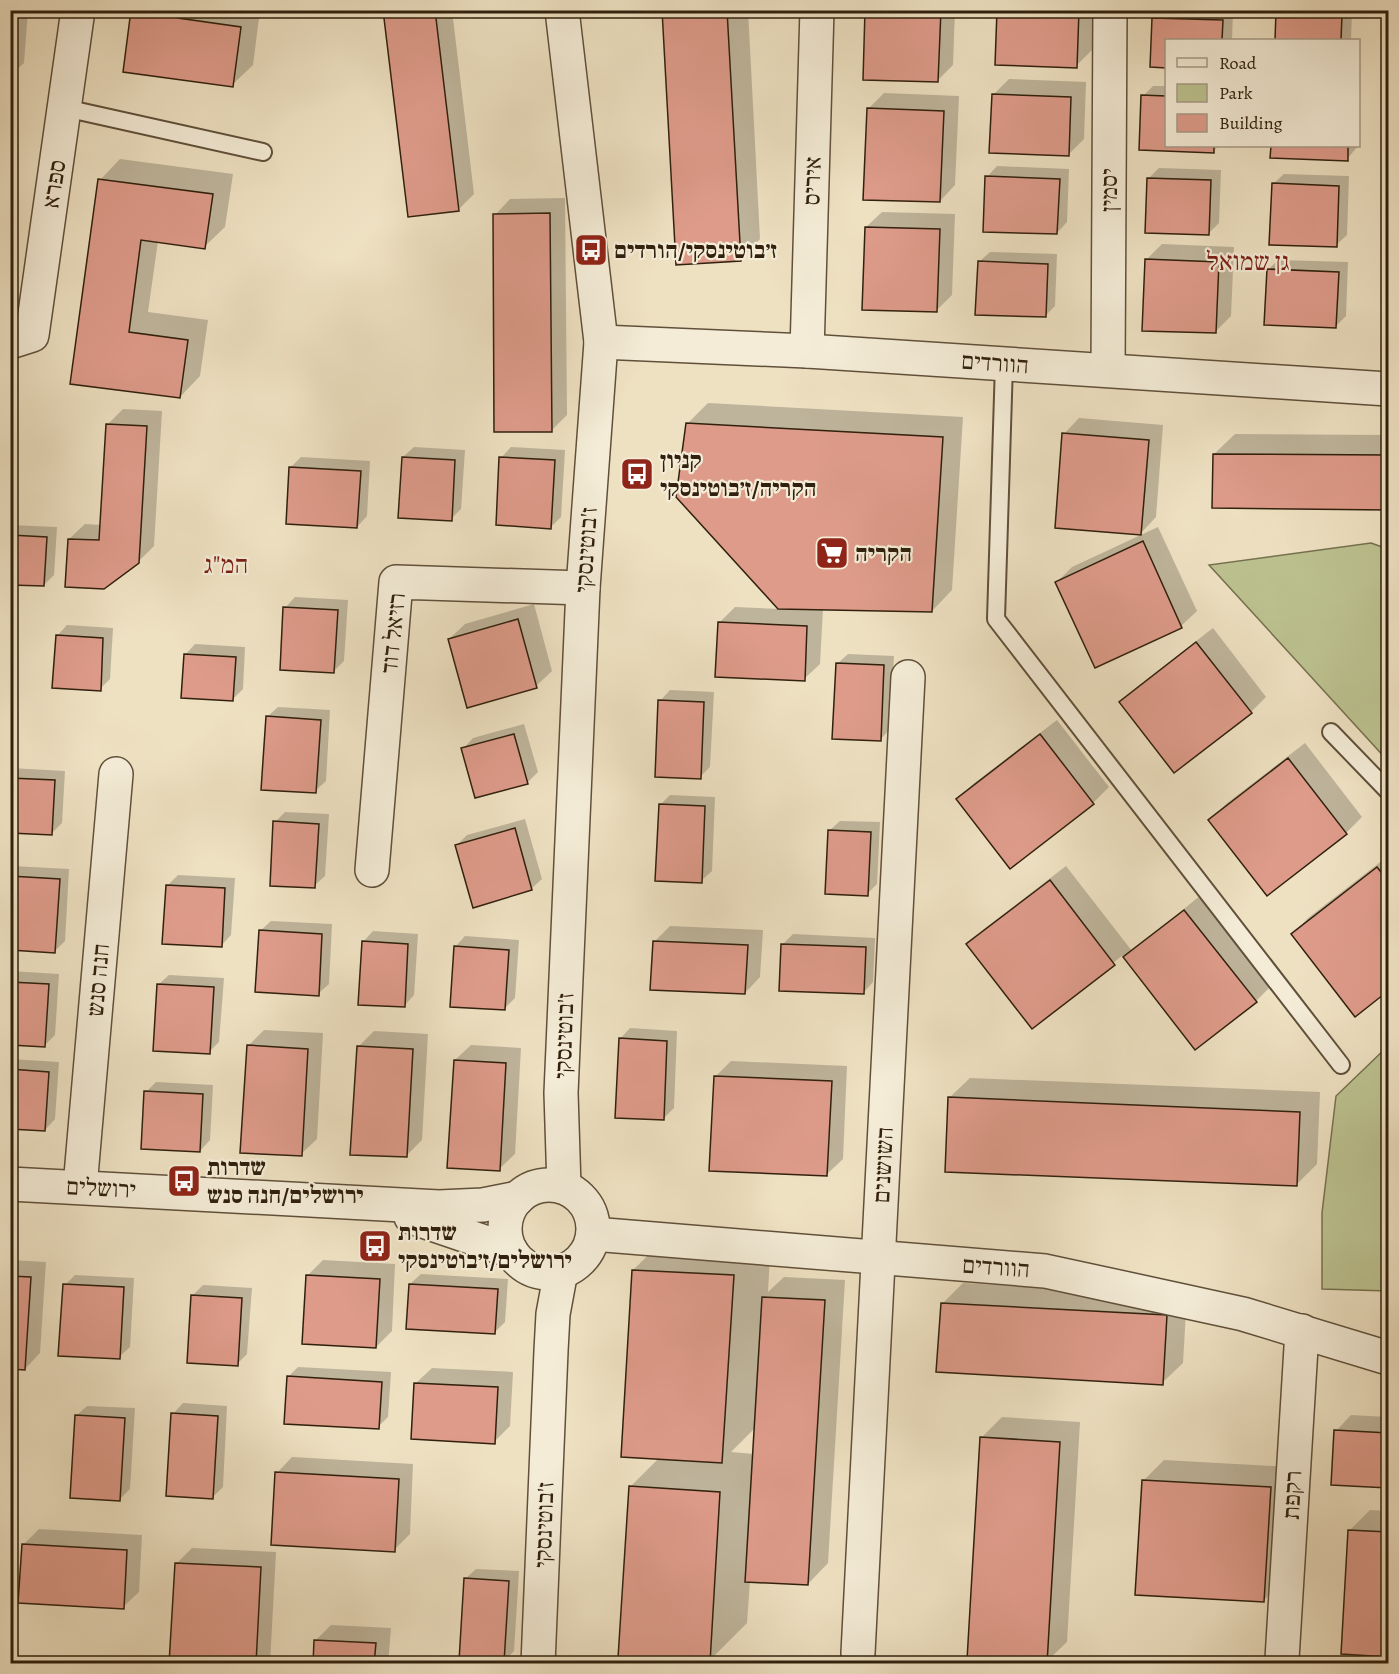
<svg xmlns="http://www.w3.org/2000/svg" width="1399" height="1674" font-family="Alegreya,'Frank Ruhl Libre',serif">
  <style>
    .green { fill: #bcc290; stroke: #76714e; stroke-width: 1.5 }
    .shadow { fill: #0003; fill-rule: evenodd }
    .building { fill: #de9b8a; stroke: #30200d; stroke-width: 1.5 }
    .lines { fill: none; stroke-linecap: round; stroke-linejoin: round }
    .service-casing { stroke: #60503a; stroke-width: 20 }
    .minor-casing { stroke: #60503a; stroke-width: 36 }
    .tertiary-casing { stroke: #60503a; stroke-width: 36 }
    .service { stroke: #f4ecd7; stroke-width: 16 }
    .minor { stroke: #f4ecd7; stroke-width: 33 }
    .tertiary { stroke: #f4ecd7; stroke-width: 33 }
    .labels { text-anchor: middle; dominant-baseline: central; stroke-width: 4.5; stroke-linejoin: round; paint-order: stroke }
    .street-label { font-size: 24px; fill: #30200d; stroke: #f4ecd7 }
    .poi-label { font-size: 24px; font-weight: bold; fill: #30200d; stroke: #f4ecd7; text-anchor: start }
    .neighbourhood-label { font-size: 26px; fill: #7a1f14; stroke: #f4ecd7 }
  </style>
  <rect width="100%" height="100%" fill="#eee1c2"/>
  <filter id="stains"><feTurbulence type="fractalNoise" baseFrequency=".00333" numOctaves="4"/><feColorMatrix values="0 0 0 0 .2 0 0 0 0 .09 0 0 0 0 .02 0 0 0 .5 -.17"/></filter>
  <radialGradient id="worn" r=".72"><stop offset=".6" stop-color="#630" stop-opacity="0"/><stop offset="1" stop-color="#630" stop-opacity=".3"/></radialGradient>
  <g class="green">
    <polygon points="1371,543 1388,549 1388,761 1209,565"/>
    <polygon points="1388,1046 1388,1291 1322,1289 1322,1213 1336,1096"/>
  </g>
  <g class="shadow">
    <polygon points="10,10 28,10 24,63 10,76"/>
    <polygon points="133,10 260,10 253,65 232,85"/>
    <polygon points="385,10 452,10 474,194 458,210"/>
    <polygon points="664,10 748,10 760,239 740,260"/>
    <polygon points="867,10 955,10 953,65 937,81"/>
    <polygon points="999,10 1094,10 1092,50 1076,66"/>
    <polygon points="1161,10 1233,11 1232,40 1166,40 1166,66 1151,66 1153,18"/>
    <polygon points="1280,10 1352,10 1351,40 1276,40 1277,13"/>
    <polygon points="1009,79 1086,82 1084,139 1068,155 993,95"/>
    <polygon points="1153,86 1166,86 1166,146 1219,146 1213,151 1141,148 1143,96"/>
    <polygon points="1358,92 1360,92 1358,126"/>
    <polygon points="884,93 959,96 955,185 940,201 868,109"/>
    <polygon points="1272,146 1358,146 1347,159 1272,157"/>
    <polygon points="120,159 233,174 225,227 204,247 158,241 148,312 208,320 200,376 180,397 71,382 100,180"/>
    <polygon points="997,166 1069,169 1067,222 1057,233 987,177"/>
    <polygon points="1159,168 1221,170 1219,223 1209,233 1149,178"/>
    <polygon points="1284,174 1349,176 1347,235 1336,245 1273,184"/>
    <polygon points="565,198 567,415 552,430 495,215 510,199"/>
    <polygon points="882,212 955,214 952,295 936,311 866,227"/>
    <polygon points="1162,244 1234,247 1231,316 1215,332 1146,260"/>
    <polygon points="990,252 1057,254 1055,306 1045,316 979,262"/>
    <polygon points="1278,260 1348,262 1346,316 1336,326 1268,270"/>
    <polygon points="708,403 963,417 952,590 932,611 823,609 820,664 804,679 719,623 735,607 780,609 678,497 688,423"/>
    <polygon points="123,409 162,411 154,546 138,562 69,539 85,524 101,525 107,425"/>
    <polygon points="1079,418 1163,425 1156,517 1141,533 1064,434"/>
    <polygon points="1235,434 1388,435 1388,509 1214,507 1214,454"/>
    <polygon points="414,447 465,450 461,509 451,519 403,457"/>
    <polygon points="511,447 565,450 561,517 551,527 501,458"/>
    <polygon points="301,457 370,461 367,516 357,527 291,467"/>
    <polygon points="10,525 57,527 54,575 44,585 10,583"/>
    <polygon points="1158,527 1197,611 1181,626 1095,666 1057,582 1072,567"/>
    <polygon points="295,597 348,600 344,661 333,672 285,608"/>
    <polygon points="534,604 552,671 536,686 449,639 465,624"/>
    <polygon points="67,625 113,628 110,679 100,689 57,636"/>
    <polygon points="1213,628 1266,697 1251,712 1121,703 1137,687"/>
    <polygon points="195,644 245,647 243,689 233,699 185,655"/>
    <polygon points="848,654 894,656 890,729 880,740 837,664"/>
    <polygon points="670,690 714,692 710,767 700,777 660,701"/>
    <polygon points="278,707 330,710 326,781 315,791 267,717"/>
    <polygon points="1057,720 1109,787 1093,803 1010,867 958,799 973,784"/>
    <polygon points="524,724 538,772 527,783 463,749 473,738"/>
    <polygon points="1305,743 1362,817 1346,833 1267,894 1210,820 1226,804"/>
    <polygon points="10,768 65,771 62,823 51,834 10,831"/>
    <polygon points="670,795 715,797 712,871 701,881 660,805"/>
    <polygon points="285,812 329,814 325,876 314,886 275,822"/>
    <polygon points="525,819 542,879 531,889 457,845 467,835"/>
    <polygon points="840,821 880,822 877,884 867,894 829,831"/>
    <polygon points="1388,856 1388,989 1356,1015 1293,934 1308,918"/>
    <polygon points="13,866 69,869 65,941 55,951 10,949 10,868"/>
    <polygon points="1066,866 1132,951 1201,895 1271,986 1256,1001 1195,1048 1123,955 1032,1027 968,944 984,929"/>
    <polygon points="178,875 235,878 231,935 221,946 168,885"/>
    <polygon points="271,921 332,924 329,984 318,994 260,931"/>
    <polygon points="670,926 763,930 760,977 745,993 654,942"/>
    <polygon points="373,931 418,934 414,995 404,1006 363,942"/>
    <polygon points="793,934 875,938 873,982 863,993 782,945"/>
    <polygon points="465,936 519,940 515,998 505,1008 455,947"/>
    <polygon points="10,971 59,974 55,1035 45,1045 10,1044"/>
    <polygon points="169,975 224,978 219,1042 209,1052 158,985"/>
    <polygon points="630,1028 677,1031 674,1108 663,1119 620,1039"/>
    <polygon points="264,1030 323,1033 317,1139 301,1154 248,1046"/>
    <polygon points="374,1031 428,1034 422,1140 406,1156 358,1047"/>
    <polygon points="471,1045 521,1048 515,1154 499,1169 455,1060"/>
    <polygon points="10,1059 59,1062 55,1119 45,1130 10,1128"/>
    <polygon points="731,1061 847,1066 843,1159 827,1174 715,1077"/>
    <polygon points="970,1078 1320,1092 1317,1164 1296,1185 949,1098"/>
    <polygon points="156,1082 213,1085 210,1140 200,1151 146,1092"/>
    <path d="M672,1232L771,1237L768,1292L784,1277L845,1280L828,1563L808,1584L750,1581L747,1623L709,1661L630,1487L659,1458L633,1270ZM755,1428L754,1454L731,1452Z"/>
    <polygon points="10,1260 46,1262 40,1353 25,1369 10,1368"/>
    <polygon points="323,1260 395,1264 392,1331 376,1347 307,1276"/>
    <polygon points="421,1274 508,1279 505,1322 495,1332 410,1284"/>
    <polygon points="75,1275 134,1278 130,1347 119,1357 65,1285"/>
    <polygon points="963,1283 1187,1295 1183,1363 1162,1383 942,1304"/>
    <polygon points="203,1285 252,1288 247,1354 237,1364 192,1296"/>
    <polygon points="298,1367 391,1372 388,1417 378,1427 288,1377"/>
    <polygon points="432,1368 513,1372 510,1426 494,1442 416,1383"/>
    <polygon points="183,1403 227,1406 223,1487 213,1497 173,1414"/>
    <polygon points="87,1406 135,1408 130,1489 120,1499 76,1416"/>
    <polygon points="1351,1415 1388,1417 1388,1487 1333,1484 1336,1431"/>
    <polygon points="1002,1417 1080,1422 1067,1642 1046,1662 981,1438"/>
    <polygon points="10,1430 14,1430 10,1486"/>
    <polygon points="292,1457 413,1464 410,1534 394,1550 277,1473"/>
    <polygon points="1164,1460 1291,1467 1284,1580 1263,1601 1144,1480"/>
    <polygon points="1370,1510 1388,1511 1388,1655 1342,1653 1349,1531"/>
    <polygon points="39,1529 142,1535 139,1592 123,1607 23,1545"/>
    <polygon points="192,1548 276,1552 270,1664 171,1664 177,1563"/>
    <polygon points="476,1569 519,1571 514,1651 504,1662 465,1579"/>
    <polygon points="331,1625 391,1628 388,1664 314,1664 316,1640"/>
  </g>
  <g class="building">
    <polygon points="10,10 15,10 10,60"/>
    <polygon points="131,10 179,10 178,18 241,27 233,87 123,72"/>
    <polygon points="383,10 435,10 459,211 408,217"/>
    <polygon points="662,10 727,10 741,261 676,265"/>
    <polygon points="865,10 941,10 938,82 863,80"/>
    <polygon points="997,10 1079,10 1077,68 995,65"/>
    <polygon points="1276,12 1342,15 1341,40 1275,40"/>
    <polygon points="1152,18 1223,20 1222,40 1166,40 1166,68 1150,67"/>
    <polygon points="992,94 1071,97 1069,156 989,153"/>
    <polygon points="1141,95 1166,96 1166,146 1214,146 1214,153 1139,150"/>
    <polygon points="867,108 944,111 940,202 863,200"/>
    <polygon points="1271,146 1348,146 1348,161 1270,158"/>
    <polygon points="985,176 1060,179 1057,234 983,232"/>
    <polygon points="1147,178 1211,180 1209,235 1145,233"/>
    <polygon points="98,179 213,194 205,249 141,240 129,332 188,340 180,398 70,384"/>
    <polygon points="1272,183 1339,186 1337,247 1269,245"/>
    <polygon points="550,213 552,432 494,432 493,214"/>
    <polygon points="865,227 940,229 937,312 862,310"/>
    <polygon points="1145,259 1219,262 1216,333 1142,331"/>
    <polygon points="978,261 1048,264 1046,317 975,315"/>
    <polygon points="1267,269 1339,272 1336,328 1264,325"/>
    <polygon points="686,423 943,437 932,612 778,609 676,497"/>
    <polygon points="106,424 147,426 139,563 104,589 65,587 68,539 99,540"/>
    <polygon points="1062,433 1149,440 1141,535 1055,528"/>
    <polygon points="1213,454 1388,455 1388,510 1212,508"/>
    <polygon points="402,457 455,460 452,521 398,518"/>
    <polygon points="499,457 555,460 551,529 496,525"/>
    <polygon points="289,467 361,471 357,528 286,524"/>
    <polygon points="10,535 47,537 44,586 10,585"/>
    <polygon points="1143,541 1182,628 1095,668 1055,582"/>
    <polygon points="283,607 338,610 334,673 280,670"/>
    <polygon points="518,619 537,688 467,708 448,639"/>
    <polygon points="718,622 807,626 805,681 715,677"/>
    <polygon points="56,635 103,638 101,691 52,688"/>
    <polygon points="1196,642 1252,713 1174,773 1119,702"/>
    <polygon points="184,654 236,657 233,701 181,698"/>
    <polygon points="836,663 884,665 881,741 832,739"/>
    <polygon points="658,700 704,702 701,779 655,777"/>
    <polygon points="266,716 321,720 316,793 261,790"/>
    <polygon points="514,734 528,784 475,798 461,748"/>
    <polygon points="1040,734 1094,804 1010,869 956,799"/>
    <polygon points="1288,758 1347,834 1267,896 1208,820"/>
    <polygon points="10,778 55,780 52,835 10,833"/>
    <polygon points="659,804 705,806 702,883 655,881"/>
    <polygon points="273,821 319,824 315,888 270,886"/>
    <polygon points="515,828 532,890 473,908 455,845"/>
    <polygon points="828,830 871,832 868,896 825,894"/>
    <polygon points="1377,867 1388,881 1388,991 1355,1017 1291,934"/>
    <polygon points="10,876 60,879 55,953 10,950"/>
    <polygon points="1050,880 1115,965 1032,1029 966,944"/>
    <polygon points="166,885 225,888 222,947 162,944"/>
    <polygon points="1184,910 1257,1002 1195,1050 1123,957"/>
    <polygon points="259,930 322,934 319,996 255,992"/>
    <polygon points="362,941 408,944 405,1007 358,1005"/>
    <polygon points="653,941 748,945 745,994 650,990"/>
    <polygon points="781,944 866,947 864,994 779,991"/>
    <polygon points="454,946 509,950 505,1010 450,1007"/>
    <polygon points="10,982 49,984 45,1047 10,1045"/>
    <polygon points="157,984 214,987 210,1054 153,1051"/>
    <polygon points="619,1038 667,1041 664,1120 615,1118"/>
    <polygon points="247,1045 308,1049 302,1156 240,1153"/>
    <polygon points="357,1046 413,1049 407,1157 350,1155"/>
    <polygon points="454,1060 506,1063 500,1171 447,1168"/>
    <polygon points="10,1069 49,1072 45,1131 10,1129"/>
    <polygon points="714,1076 832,1081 827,1176 709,1171"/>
    <polygon points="144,1091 203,1094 200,1152 141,1149"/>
    <polygon points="948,1097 1300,1112 1297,1186 945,1172"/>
    <polygon points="632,1270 734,1275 722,1463 621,1457"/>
    <polygon points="306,1275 380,1279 376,1348 302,1344"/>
    <polygon points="10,1276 31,1277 25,1370 10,1369"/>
    <polygon points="63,1284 124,1287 120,1359 58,1356"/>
    <polygon points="409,1284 498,1289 495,1334 406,1329"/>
    <polygon points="191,1295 242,1298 238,1366 187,1363"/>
    <polygon points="762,1297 825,1300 808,1585 745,1582"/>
    <polygon points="941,1303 1167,1315 1163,1385 936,1372"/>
    <polygon points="287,1376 382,1382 379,1429 284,1424"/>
    <polygon points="414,1383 498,1387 495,1444 411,1439"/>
    <polygon points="171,1413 218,1416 213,1499 166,1496"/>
    <polygon points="75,1415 125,1418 120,1501 70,1498"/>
    <polygon points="1334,1430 1388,1433 1388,1488 1331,1485"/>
    <polygon points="980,1437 1060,1442 1047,1664 967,1660"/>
    <polygon points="275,1472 399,1479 395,1552 271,1545"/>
    <polygon points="1142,1480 1271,1487 1264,1602 1135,1595"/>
    <polygon points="629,1486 720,1492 710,1663 618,1658"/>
    <polygon points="1348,1530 1388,1532 1388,1657 1341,1654"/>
    <polygon points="22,1544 127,1550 124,1609 18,1603"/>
    <polygon points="175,1563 261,1567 256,1664 169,1664"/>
    <polygon points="464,1578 509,1581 504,1663 459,1661"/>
    <polygon points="314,1640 376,1643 374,1664 313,1664"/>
  </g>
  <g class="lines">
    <defs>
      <g id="service">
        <polyline points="65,108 263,152"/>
        <polyline points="1004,364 996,619 1341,1065"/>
        <polyline points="1331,732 1388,791"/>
      </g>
      <g id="minor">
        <polyline points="10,342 32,335 78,10"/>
        <polyline points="601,342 807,351 1388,389"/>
        <polyline points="807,351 817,10"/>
        <polyline points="1108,370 1110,10"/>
        <polyline points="372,870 396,582 583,588"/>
        <polyline points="10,1184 439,1207 483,1205 518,1198"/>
        <polyline points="80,1187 116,774"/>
        <polyline points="411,1217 511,1251"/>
        <polyline points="593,1234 1045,1271 1243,1314 1388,1358"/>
        <polyline points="858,1653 908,677"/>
        <polyline points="1282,1659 1302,1331"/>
      </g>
      <g id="tertiary">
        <polyline points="562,10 601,342 583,588 561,1093 564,1187"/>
        <circle cx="549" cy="1229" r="44"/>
        <polyline points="538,1664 551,1351 553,1314 561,1271"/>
      </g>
    </defs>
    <use href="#service" class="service-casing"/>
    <use href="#minor" class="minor-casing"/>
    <use href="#tertiary" class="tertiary-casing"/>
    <use href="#service" class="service"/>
    <use href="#minor" class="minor"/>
    <use href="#tertiary" class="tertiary"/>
  </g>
  <defs>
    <symbol id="bus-square" viewBox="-11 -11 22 22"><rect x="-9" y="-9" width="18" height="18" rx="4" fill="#8f2418" stroke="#f4ecd7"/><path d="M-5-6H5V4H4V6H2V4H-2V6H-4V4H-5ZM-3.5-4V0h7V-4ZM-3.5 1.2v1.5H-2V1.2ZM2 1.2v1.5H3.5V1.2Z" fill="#fff"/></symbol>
    <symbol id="supermarket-square" viewBox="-11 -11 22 22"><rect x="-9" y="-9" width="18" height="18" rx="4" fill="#8f2418" stroke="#f4ecd7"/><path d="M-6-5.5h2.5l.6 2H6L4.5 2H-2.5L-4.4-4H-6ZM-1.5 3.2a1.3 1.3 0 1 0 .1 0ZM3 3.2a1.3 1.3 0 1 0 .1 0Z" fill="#fff"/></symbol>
  </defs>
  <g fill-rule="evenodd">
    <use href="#bus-square" x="572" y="231" width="38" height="38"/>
    <use href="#bus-square" x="618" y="455" width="38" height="38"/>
    <use href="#supermarket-square" x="813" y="534" width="38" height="38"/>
    <use href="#bus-square" x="165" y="1162" width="38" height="38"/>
    <use href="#bus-square" x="356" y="1227" width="38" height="38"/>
  </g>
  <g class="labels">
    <g class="street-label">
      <text transform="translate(812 181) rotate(-88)">איריס</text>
      <text transform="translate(54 184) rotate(-81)">ספרא</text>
      <text transform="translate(1109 190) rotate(-90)">יסמין</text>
      <text transform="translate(995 363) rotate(4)">הוורדים</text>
      <text transform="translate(586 550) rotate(-86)">ז'בוטינסקי</text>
      <text transform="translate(393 633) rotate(-84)">רזיאל דוד</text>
      <text transform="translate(98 980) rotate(-85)">חנה סנש</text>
      <text transform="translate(564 1036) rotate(-88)">ז'בוטינסקי</text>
      <text transform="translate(883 1165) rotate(-87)">השושנים</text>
      <text transform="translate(101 1188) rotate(3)">ירושלים</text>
      <text transform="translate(996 1267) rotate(4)">הוורדים</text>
      <text transform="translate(1292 1495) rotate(-87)">רקפת</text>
      <text transform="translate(544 1525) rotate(-88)">ז'בוטינסקי</text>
    </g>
    <g class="poi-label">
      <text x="614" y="250">ז׳בוטינסקי/הורדים</text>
      <text x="660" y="460">קניון<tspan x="660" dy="28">הקריה/ז׳בוטינסקי</tspan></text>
      <text x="855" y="553">הקריה</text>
      <text x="207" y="1167">שדרות<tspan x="207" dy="28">ירושלים/חנה סנש</tspan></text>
      <text x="398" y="1232">שדרות<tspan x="398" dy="28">ירושלים/ז׳בוטינסקי</tspan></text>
    </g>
    <g class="neighbourhood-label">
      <text x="1248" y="261">גן שמואל</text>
      <text x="226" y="564">המ"ג</text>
    </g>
  </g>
  <rect width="1399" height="1674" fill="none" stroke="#eee1c2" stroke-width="36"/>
  <rect x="12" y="12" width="1375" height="1650" fill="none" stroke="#30200d" stroke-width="3"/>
  <rect x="18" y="18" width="1363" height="1638" fill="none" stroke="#30200d" stroke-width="1.5"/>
  <rect x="1165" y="39" width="195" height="108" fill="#f4ecd7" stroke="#a69a86" stroke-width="1.5"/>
  <rect x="1177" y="58" width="30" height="9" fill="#f4ecd7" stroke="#a69a86" stroke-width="1.5"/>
  <text x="1219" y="69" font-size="18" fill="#30200d">Road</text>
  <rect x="1177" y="84" width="30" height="18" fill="#bcc290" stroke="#a69a86" stroke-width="1.5"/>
  <text x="1219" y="99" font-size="18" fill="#30200d">Park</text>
  <rect x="1177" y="114" width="30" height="18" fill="#de9b8a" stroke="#a69a86" stroke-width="1.5"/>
  <text x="1219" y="129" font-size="18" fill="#30200d">Building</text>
  <rect width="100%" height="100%" filter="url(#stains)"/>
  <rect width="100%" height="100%" fill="url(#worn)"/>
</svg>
